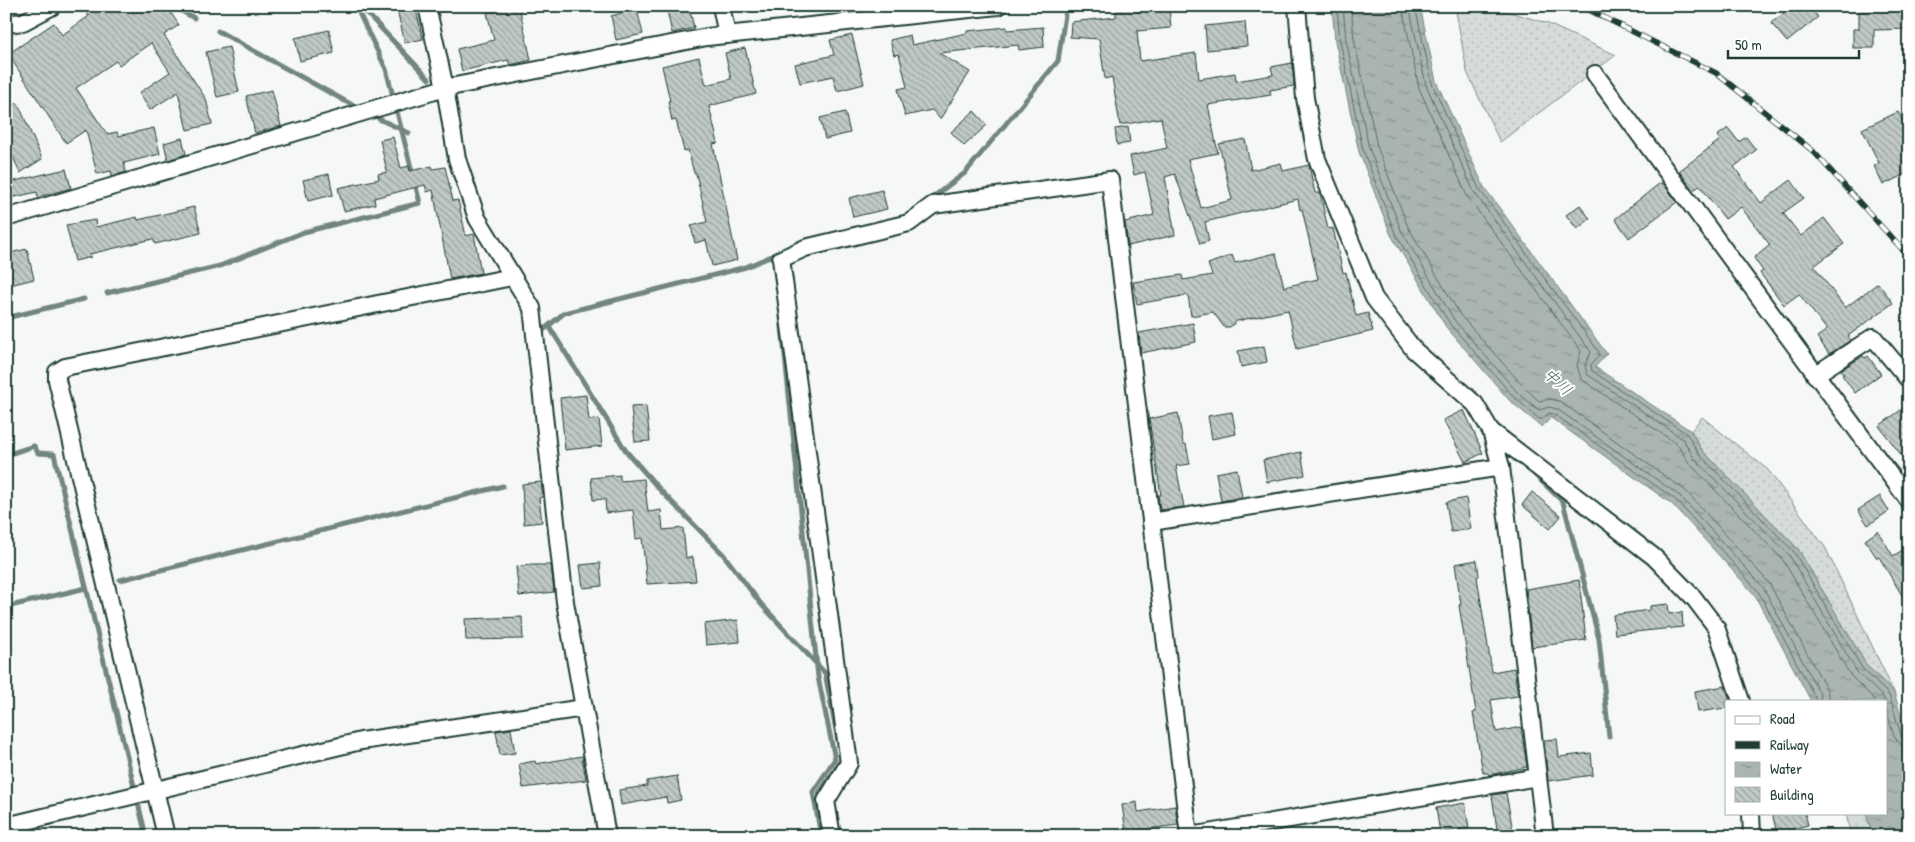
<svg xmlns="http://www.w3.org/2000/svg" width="1915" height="842" font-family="'Patrick Hand','Klee One',sans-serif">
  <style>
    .grass { fill: url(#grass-dots); stroke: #7a8c88 }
    .wetland { fill: url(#wetland-marsh); stroke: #7a8c88 }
    .water { fill: url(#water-ripples); stroke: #72857f }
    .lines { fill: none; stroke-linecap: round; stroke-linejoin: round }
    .shore { stroke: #576d66; stroke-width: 1 }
    .stream { stroke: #72857f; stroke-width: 5 }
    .building { fill: url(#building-back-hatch); stroke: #1f3d34 }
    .street-casing { stroke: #1f3d34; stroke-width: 20 }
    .street { stroke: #fff; stroke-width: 16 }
    .rail-casing { stroke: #1f3d34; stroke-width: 5.5 }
    .rail { stroke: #fff; stroke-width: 4; stroke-dasharray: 11; stroke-linecap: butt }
    .labels { text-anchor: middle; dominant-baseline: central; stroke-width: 4; stroke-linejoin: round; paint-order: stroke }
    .water-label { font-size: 16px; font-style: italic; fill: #49615a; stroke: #fff }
  </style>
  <defs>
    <pattern id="grass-dots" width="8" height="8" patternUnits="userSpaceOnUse" patternTransform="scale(1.25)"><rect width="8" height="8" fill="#d6dcdb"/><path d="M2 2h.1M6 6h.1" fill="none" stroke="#b7bebd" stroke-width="1.8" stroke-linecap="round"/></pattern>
    <pattern id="wetland-marsh" width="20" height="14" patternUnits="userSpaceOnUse" patternTransform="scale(1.25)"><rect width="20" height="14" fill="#d6dcdb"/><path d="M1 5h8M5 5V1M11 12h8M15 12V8" fill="none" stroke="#b7bebd"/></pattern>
    <pattern id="water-ripples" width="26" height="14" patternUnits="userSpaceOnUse" patternTransform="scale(1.25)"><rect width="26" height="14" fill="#aab5b1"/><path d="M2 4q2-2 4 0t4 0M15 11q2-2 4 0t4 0" fill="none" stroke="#8a9491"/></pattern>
    <pattern id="building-back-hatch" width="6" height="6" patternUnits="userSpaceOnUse" patternTransform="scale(1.25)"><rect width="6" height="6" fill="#c0c9c6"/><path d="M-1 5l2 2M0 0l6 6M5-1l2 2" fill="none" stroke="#9ba4a2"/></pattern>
  </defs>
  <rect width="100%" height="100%" fill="#f6f7f7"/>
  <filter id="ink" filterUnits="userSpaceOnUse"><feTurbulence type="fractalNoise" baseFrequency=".02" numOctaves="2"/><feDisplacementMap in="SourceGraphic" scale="10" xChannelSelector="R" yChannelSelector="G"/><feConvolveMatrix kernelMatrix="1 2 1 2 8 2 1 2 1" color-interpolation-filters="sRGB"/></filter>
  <g filter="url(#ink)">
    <g class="grass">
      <polygon points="1455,6 1490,6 1546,23 1616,55 1500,142 1467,72"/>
      <polygon points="1702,417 1768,470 1825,547 1894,692 1867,666 1798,549 1702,450 1691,431"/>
    </g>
    <polygon class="wetland" points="1846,813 1866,813 1873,836 1851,836"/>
    <polygon class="water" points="1332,6 1420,6 1436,81 1484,187 1607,354 1595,367 1691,431 1702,450 1798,549 1867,666 1894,692 1909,744 1909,836 1873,836 1866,813 1886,813 1886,701 1811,701 1754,594 1672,504 1551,418 1542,427 1510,401 1446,327 1391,235 1359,152 1335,41"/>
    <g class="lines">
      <g class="shore">
        <polyline points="1337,6 1340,41 1363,150 1395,233 1450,324 1514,397 1539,419 1542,419 1549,413 1554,414 1676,500 1758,591 1815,697 1815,701"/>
        <polyline points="1343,6 1346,40 1369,148 1401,230 1455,321 1518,393 1539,410 1549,407 1557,409 1680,496 1763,587 1820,694 1821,701"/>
        <polyline points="1351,6 1354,39 1377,146 1408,227 1461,316 1524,387 1539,401 1552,399 1561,402 1686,491 1769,583 1827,690 1829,701"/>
        <polyline points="1402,6 1419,88 1467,196 1581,351 1577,365 1581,379 1677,444 1689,463 1783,560 1851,676 1876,701"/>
        <polyline points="1409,6 1426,85 1474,192 1591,352 1585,365 1587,374 1683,439 1694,458 1789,555 1857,672 1883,697 1885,701"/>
        <polyline points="1415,6 1432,83 1479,189 1599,352 1599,355 1591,365 1592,371 1687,434 1699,454 1794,552 1862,668 1889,695 1902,738 1905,741 1909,741"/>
        <path d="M1886,706C1890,720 1892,746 1909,748"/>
      </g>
      <g class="stream">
        <polyline points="173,6 194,18"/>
        <polyline points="361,7 429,79"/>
        <polyline points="357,9 386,69 393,96"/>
        <polyline points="218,31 356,107"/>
        <polyline points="379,119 409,133"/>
        <polyline points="929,200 965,173 1058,61 1065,15"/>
        <polyline points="107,293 220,266 304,232 420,203 397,112"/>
        <polyline points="781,317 818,677 835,759 813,792 821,836"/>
        <polyline points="6,318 84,299"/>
        <polyline points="549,326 626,451 661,491 723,554 761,604 825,673 838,741"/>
        <polyline points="541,335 541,332 564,313 746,267 781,252"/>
        <polyline points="6,455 34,446 38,453 54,454 146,836"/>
        <polyline points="1892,464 1909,484"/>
        <polyline points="1533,473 1563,502 1599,639 1609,737"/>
        <polyline points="120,580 503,486"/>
        <polyline points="6,607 86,588"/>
        <polyline points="820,803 819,793 842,759 841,757"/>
      </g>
    </g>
    <g class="building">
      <polygon points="94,6 166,6 179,25 164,35 206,99 212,124 187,130 178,92 150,110 139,93 170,72 151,43 119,65 116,61 76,88 107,134 117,132 118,136 154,128 160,154 124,163 126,172 112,176 111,171 97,174 86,130 66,143 8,54 54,23 62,35 89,16 86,12"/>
      <polygon points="415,6 423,39 405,43 397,10"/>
      <polygon points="515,6 519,6 531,60 510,65 508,60 462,71 457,49 494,40 487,13"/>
      <polygon points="621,6 636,6 643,34 616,40 611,16 622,13"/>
      <polygon points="666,6 689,6 694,28 672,33"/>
      <polygon points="1779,6 1809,6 1818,17 1787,42 1771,23 1784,13"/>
      <polygon points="1872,6 1887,6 1887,12 1909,11 1909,29 1874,30 1874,48 1853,48 1853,29 1859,29 1859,11 1872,11"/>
      <polygon points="1169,8 1171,28 1137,31 1140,61 1196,53 1199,79 1235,73 1236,81 1273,75 1271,67 1292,63 1294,86 1270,90 1271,95 1208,105 1218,153 1188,159 1201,208 1232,200 1219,144 1245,139 1251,170 1281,163 1283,171 1309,165 1315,193 1320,193 1328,229 1333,228 1343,273 1346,272 1356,316 1368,313 1373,331 1297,349 1288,310 1237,321 1230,327 1224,327 1213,312 1191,316 1188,295 1137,304 1133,282 1182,275 1183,280 1212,275 1208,264 1232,255 1235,263 1276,253 1284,287 1318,279 1302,209 1300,210 1298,199 1205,222 1209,241 1200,244 1175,174 1165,177 1175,235 1128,246 1125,222 1154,215 1145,172 1134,175 1130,156 1167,148 1161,118 1120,125 1112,77 1105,79 1099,39 1070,37 1071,22 1116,17 1116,11 1135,9 1135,12"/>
      <polygon points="1245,22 1247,46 1207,50 1205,26"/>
      <polygon points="1007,27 1007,30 1043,27 1044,47 1019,50 1018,45 939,53 970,72 940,119 932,110 905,116 898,89 907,87 899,54 894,55 890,40 910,35 912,45 967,33 967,31"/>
      <polygon points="329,30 334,53 300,61 295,38"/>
      <polygon points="852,35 864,84 837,91 833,76 800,83 795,64 834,55 830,40"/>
      <polygon points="229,47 239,92 217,97 206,52"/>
      <polygon points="745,48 756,94 709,106 718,143 713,144 737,260 712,266 706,240 695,243 691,226 707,222 696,173 694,173 688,150 684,151 676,120 672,121 668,101 670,101 662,66 699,57 706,85 731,79 725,53"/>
      <polygon points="272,90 281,126 255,133 246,96"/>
      <polygon points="18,103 42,159 20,173 6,141 6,108"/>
      <polygon points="974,111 987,125 964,146 951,132"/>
      <polygon points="845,112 850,133 825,139 820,118"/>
      <polygon points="1898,112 1909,134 1909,172 1883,185 1874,166 1879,163 1862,129"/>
      <polygon points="1128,127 1130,143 1117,145 1115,129"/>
      <polygon points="1728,128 1739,142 1746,137 1756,150 1734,167 1761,203 1791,180 1804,198 1783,213 1801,236 1824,218 1844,244 1814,266 1845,308 1878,283 1893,303 1848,336 1851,340 1829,354 1817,337 1827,330 1799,294 1784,305 1760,273 1763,271 1754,258 1770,245 1741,207 1725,219 1700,186 1693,190 1679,171 1720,140 1717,136"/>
      <polygon points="393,137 401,168 409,166 410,171 432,166 433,169 445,167 453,201 458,200 466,236 474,234 481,273 450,279 433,190 427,192 425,185 374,198 375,204 344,211 338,188 379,179 378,174 387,172 380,140"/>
      <polygon points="182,138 186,154 168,160 164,143"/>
      <polygon points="66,169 71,188 38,197 37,192 6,199 6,183"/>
      <polygon points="329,174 333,195 308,201 303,180"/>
      <polygon points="1660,183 1663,183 1677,202 1629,238 1615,219"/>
      <polygon points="882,190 887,209 853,217 849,198"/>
      <polygon points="1580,205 1590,219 1577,229 1566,215"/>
      <polygon points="194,207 201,233 155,244 153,239 90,254 91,257 75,261 66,225 95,220 96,227 137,217 138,220"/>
      <polygon points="27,249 34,279 6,286 6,254"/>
      <polygon points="1193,323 1196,342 1141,353 1139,333"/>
      <polygon points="1264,346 1267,362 1241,367 1238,351"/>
      <polygon points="1863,356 1865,358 1868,356 1881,374 1855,393 1842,375 1844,374 1841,370"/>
      <polygon points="586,395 589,420 599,419 602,446 565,450 560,398"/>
      <polygon points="1909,404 1909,465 1879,426"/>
      <polygon points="646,406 650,441 635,442 631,407"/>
      <polygon points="1464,410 1483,453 1465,462 1443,420"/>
      <polygon points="1232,412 1236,434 1212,439 1208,416"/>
      <polygon points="1178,413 1183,444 1186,444 1190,464 1176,466 1184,507 1160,510 1158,495 1161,495 1149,419"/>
      <polygon points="1301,452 1305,475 1267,482 1263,460"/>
      <polygon points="1237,469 1242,497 1221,501 1216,473"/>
      <polygon points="620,475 620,481 644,479 648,512 661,510 663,530 683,528 686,558 693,557 696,581 647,584 642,538 636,539 633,510 606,513 605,499 593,500 591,478"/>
      <polygon points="541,482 543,497 539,498 542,522 524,524 522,484"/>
      <polygon points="1532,492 1561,516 1550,529 1522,505"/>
      <polygon points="1880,496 1889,511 1868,525 1858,510"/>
      <polygon points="1466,498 1471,529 1451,532 1446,502"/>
      <polygon points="1878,531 1893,556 1909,546 1909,607 1879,557 1877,558 1865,540"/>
      <polygon points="1477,560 1479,576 1477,577 1492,672 1514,668 1518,696 1491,700 1496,732 1521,727 1527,767 1489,775 1488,773 1483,773 1473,713 1476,712 1459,605 1461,605 1455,564"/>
      <polygon points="600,563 602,586 583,588 580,565"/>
      <polygon points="530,565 551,565 554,592 519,596 516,567"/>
      <polygon points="1579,580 1586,640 1532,647 1526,589"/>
      <polygon points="1668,604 1669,614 1682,612 1683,627 1615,634 1613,615 1650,610 1650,606"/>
      <polygon points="522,617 523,639 466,640 465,619"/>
      <polygon points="738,620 740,642 706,645 704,624"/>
      <polygon points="1725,686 1730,701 1726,701 1726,708 1698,712 1695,691"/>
      <polygon points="511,729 515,753 500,755 496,731"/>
      <polygon points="1557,739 1559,757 1591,753 1593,775 1548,781 1544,740"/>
      <polygon points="582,756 586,780 523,788 519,764 535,761 536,764"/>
      <polygon points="677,776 681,800 667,803 666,797 621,805 619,790 647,786 647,781"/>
      <polygon points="1506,793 1514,836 1498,836 1492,795"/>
      <polygon points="1137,802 1138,812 1175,806 1178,825 1126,832 1122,805"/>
      <polygon points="1465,803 1469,828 1440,833 1436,808"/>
      <polygon points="1772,813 1805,813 1808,825 1777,833"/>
    </g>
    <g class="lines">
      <defs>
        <g id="street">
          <polyline points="427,6 445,88 457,159 477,218 532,308 565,602 607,836"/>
          <polyline points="721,6 727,35"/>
          <polyline points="1297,6 1305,98 1317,159 1374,298 1414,350 1475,404 1491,431 1501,467 1545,836"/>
          <polyline points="6,24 23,22 53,6"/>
          <polyline points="1595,74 1909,501"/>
          <polyline points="6,218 445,88 707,37 998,6"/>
          <polyline points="1815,375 1873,337 1909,380"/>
          <polyline points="1491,431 1654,557 1694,598 1716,627 1741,701"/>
          <polyline points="1151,522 1501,467"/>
          <polyline points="1751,813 1752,836"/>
          <polyline points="6,826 361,741 584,708"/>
          <polyline points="166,836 57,380 57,372 65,367 512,277"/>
          <polyline points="832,836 826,801 849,763 781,259 805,248 909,223 933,205 1110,180 1189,836"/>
          <polyline points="1190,836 1538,777"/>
        </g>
      </defs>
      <use href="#street" class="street-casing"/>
      <use href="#street" class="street"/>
      <defs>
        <polyline id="rail" points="1581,6 1716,73 1813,151 1909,257"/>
      </defs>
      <use href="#rail" class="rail-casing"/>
      <use href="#rail" class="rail"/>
    </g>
  </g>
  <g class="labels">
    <g class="water-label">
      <text transform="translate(1558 381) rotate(43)">中川</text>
    </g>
  </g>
  <rect width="1915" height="842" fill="none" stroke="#fff" stroke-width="25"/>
  <rect x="12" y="12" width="1890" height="817" fill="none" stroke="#1f3d34" stroke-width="2" filter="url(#ink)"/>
  <rect x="1725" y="700" width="162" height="115" fill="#ffffff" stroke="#a5b1ae"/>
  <rect x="1735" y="716" width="25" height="8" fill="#ffffff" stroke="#a5b1ae"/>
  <text x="1770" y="724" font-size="15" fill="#1f3d34">Road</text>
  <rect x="1735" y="741" width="25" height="8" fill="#1f3d34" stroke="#a5b1ae"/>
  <text x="1770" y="750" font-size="15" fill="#1f3d34">Railway</text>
  <rect x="1735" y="762" width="25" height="15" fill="url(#water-ripples)" stroke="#a5b1ae"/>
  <text x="1770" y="774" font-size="15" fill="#1f3d34">Water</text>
  <rect x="1735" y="787" width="25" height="15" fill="url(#building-back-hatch)" stroke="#a5b1ae"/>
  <text x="1770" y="800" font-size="15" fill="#1f3d34">Building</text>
  <path d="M1728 50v8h131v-8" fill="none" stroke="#1f3d34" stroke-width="2.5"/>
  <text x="1735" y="50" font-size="15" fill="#1f3d34" stroke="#ffffff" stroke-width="4" paint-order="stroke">50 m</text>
</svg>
